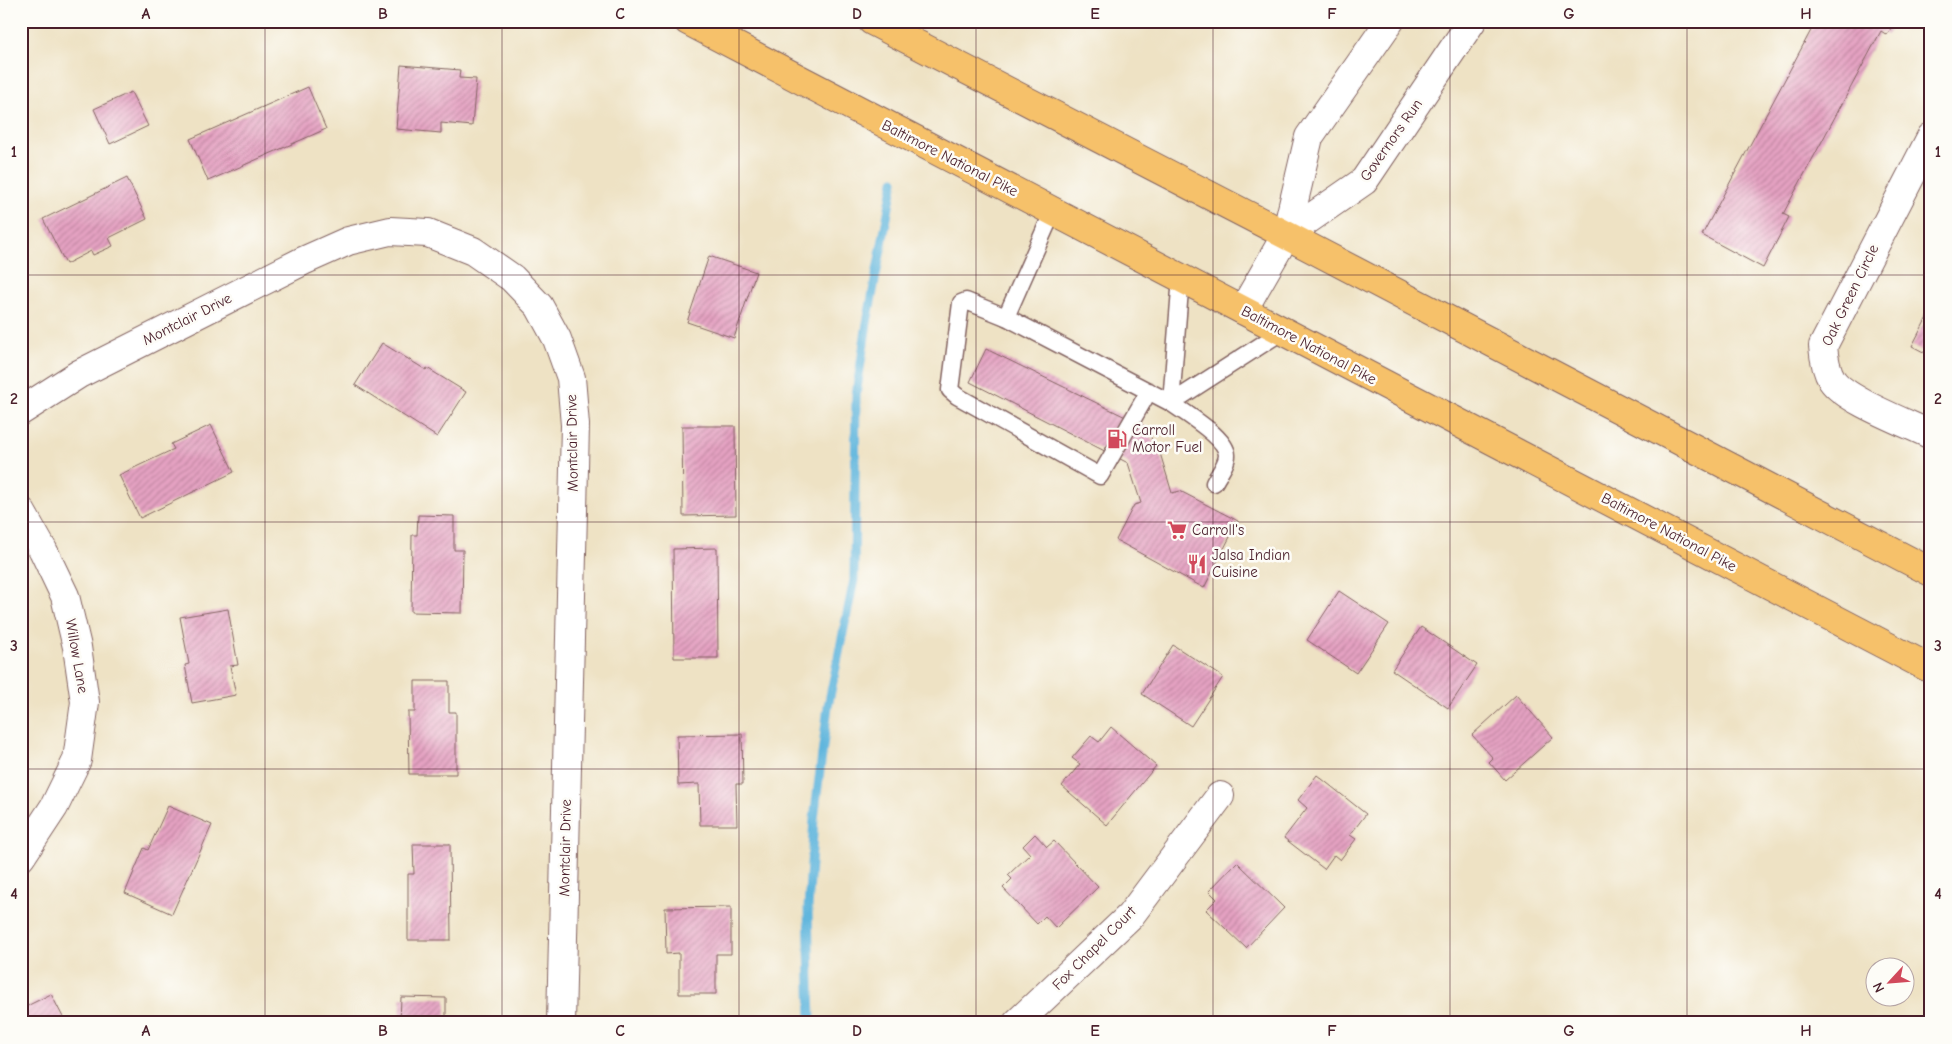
<svg xmlns="http://www.w3.org/2000/svg" width="1952" height="1044" font-family="'Comic Neue',sans-serif">
  <style>
    .lines { fill: none; stroke-linecap: round; stroke-linejoin: round }
    .stream { stroke: #61b6dd; stroke-width: 9 }
    .building { fill: url(#building-hatch) }
    .lane-casing { stroke: #836361; stroke-width: 19 }
    .street-casing { stroke: #836361; stroke-width: 30 }
    .primary-casing { stroke: #836361; stroke-width: 30 }
    .lane { stroke: #fff; stroke-width: 16 }
    .street { stroke: #fff; stroke-width: 28 }
    .primary { stroke: #f6c16b; stroke-width: 28 }
    .grid { fill: none; stroke: #4a1f2b; stroke-width: 1; stroke-opacity: 0.55 }
    .labels { text-anchor: middle; dominant-baseline: central; stroke-width: 5; stroke-linejoin: round; paint-order: stroke }
    .street-label { font-size: 15px; fill: #4a1f2b; stroke: #fdfcf7 }
    .poi-label { font-size: 15px; fill: #4a1f2b; stroke: #fdfcf7; text-anchor: start }
    .neatline { fill: none; stroke: #4a1f2b; stroke-width: 2 }
    .grid-label { font-size: 16px; text-anchor: middle; font-weight: bold; fill: #4a1f2b }
  </style>
  <defs>
    <pattern id="building-hatch" width="6" height="6" patternUnits="userSpaceOnUse" patternTransform="scale(1.25)"><rect width="6" height="6" fill="#e5a2c2"/><path d="M-1 1l2-2M0 6l6-6M5 7l2-2" fill="none" stroke="#bc839e"/></pattern>
  </defs>
  <rect width="100%" height="100%" fill="#fdfcf7"/>
  <filter id="ink" filterUnits="userSpaceOnUse"><feTurbulence type="fractalNoise" baseFrequency=".02" numOctaves="2"/><feDisplacementMap in="SourceGraphic" scale="10" xChannelSelector="R" yChannelSelector="G"/><feConvolveMatrix kernelMatrix="1 2 1 2 8 2 1 2 1" color-interpolation-filters="sRGB"/></filter>
  <filter id="wash" filterUnits="userSpaceOnUse"><feTurbulence type="fractalNoise" baseFrequency=".0096" numOctaves="4" result="noise"/><feDisplacementMap in="SourceGraphic" scale="20" xChannelSelector="R" yChannelSelector="G"/><feGaussianBlur stdDeviation="1.12" result="paint"/><feColorMatrix in="noise" values="0 0 0 0 0 0 0 0 0 0 0 0 0 0 0 0 0 1.4 0 .05"/><feComposite in="paint" operator="in"/></filter>
  <g filter="url(#wash)">
    <rect width="100%" height="100%" fill="#eee2c4"/>
    <g class="lines">
      <polyline class="stream" points="811,1023 808,908 814,819 828,706 854,580 856,395 867,323 894,181"/>
    </g>
    <g id="blocks">
      <g class="building">
        <polygon points="1816,21 1895,21 1887,35 1881,31 1783,214 1789,217 1763,268 1702,235"/>
        <polygon points="401,65 460,70 459,78 476,79 472,126 441,123 441,133 396,129"/>
        <polygon points="308,87 326,129 208,181 190,139"/>
        <polygon points="131,92 148,126 110,144 94,109"/>
        <polygon points="127,178 147,219 109,238 113,246 93,255 91,251 66,264 43,219"/>
        <polygon points="709,256 756,272 734,338 687,322"/>
        <polygon points="1931,310 1931,356 1912,346"/>
        <polygon points="382,343 426,370 427,368 466,392 437,437 355,385"/>
        <polygon points="986,349 1144,426 1160,453 1172,493 1180,491 1238,521 1204,588 1116,540 1134,505 1141,503 1128,463 970,382"/>
        <polygon points="211,425 234,472 140,518 119,475 174,449 171,444"/>
        <polygon points="682,426 735,426 736,515 683,516"/>
        <polygon points="418,515 454,516 454,550 463,550 462,613 411,612 412,535 417,535"/>
        <polygon points="717,548 718,658 674,658 673,549"/>
        <polygon points="1339,591 1389,624 1356,673 1307,640"/>
        <polygon points="228,609 238,665 230,666 236,695 192,703 185,665 189,664 180,617"/>
        <polygon points="1421,627 1477,665 1448,708 1392,670"/>
        <polygon points="1173,645 1223,677 1191,726 1142,694"/>
        <polygon points="415,681 449,681 449,712 456,712 456,774 409,774 408,712 415,712"/>
        <polygon points="1516,695 1553,737 1505,780 1489,762 1493,758 1472,735"/>
        <polygon points="1111,727 1156,766 1107,825 1062,786 1080,764 1072,758 1091,736 1099,742"/>
        <polygon points="742,734 743,784 736,784 737,825 700,825 699,784 678,785 677,735"/>
        <polygon points="1317,775 1366,814 1350,835 1356,839 1340,860 1334,855 1324,869 1284,838 1307,808 1298,800"/>
        <polygon points="168,806 212,825 172,914 125,893 144,848 148,850"/>
        <polygon points="1035,834 1047,847 1054,841 1098,887 1056,928 1045,916 1037,924 1003,888 1012,879 1008,875 1030,854 1023,846"/>
        <polygon points="413,844 450,844 451,940 408,940 408,874 414,874"/>
        <polygon points="1237,862 1284,908 1246,948 1206,910 1217,899 1209,891"/>
        <polygon points="731,907 731,954 716,954 716,994 679,994 679,953 666,954 665,908"/>
        <polygon points="51,994 66,1023 22,1023 21,1009"/>
        <polygon points="401,997 446,998 446,1023 400,1023"/>
      </g>
    </g>
  </g>
  <g filter="url(#ink)">
    <use href="#blocks" fill-opacity="0" stroke="#836361" stroke-width="1"/>
    <g class="lines">
      <defs>
        <g id="lane">
          <polyline points="1181,277 1171,403 1283,331"/>
          <polyline points="1006,317 1053,211"/>
          <path d="M1149,391L1100,476L957,396L950,390L961,303L966,301L1006,317L1171,403C1184,412 1227,438 1227,455C1227,464 1218,475 1214,483"/>
        </g>
        <g id="street">
          <path d="M1931,137L1823,346C1824,358 1826,370 1832,380C1845,400 1907,423 1931,435"/>
          <polyline points="1286,235 1364,181 1472,21"/>
          <polyline points="1243,310 1286,235 1309,137 1390,21"/>
          <polyline points="21,411 79,374 303,261 348,241 390,231 428,233 473,251 512,278 539,306 557,339 571,378 575,425 561,1023"/>
          <polyline points="21,511 43,550 65,596 77,647 85,702 77,760 54,807 21,857"/>
          <polyline points="1017,1023 1130,916 1220,796"/>
        </g>
        <g id="primary">
          <polyline points="688,21 1931,669"/>
          <polyline points="872,21 1286,235 1931,572"/>
        </g>
      </defs>
      <use href="#lane" class="lane-casing"/>
      <use href="#street" class="street-casing"/>
      <use href="#primary" class="primary-casing"/>
      <use href="#lane" class="lane"/>
      <use href="#street" class="street"/>
      <use href="#primary" class="primary"/>
    </g>
  </g>
  <path class="grid" d="M265,21V1023M502,21V1023M739,21V1023M976,21V1023M1213,21V1023M1450,21V1023M1687,21V1023M21,275H1931M21,522H1931M21,769H1931"/>
  <defs>
    <symbol id="fuel-bare" viewBox="-9 -9 18 18"><path d="M-5.5-6h7V0h2V4h1.3V-2.5L3-4.5l.8-.8L6-3V5H2.5V1h-1V6h-7ZM-4.2-4.7v3.2H.2V-4.7Z" fill="#d1495b" stroke="#fdfcf7" stroke-width="2.5" paint-order="stroke"/></symbol>
    <symbol id="supermarket-bare" viewBox="-9 -9 18 18"><path d="M-6-5.5h2.5l.6 2H6L4.5 2H-2.5L-4.4-4H-6ZM-1.5 3.2a1.3 1.3 0 1 0 .1 0ZM3 3.2a1.3 1.3 0 1 0 .1 0Z" fill="#d1495b" stroke="#fdfcf7" stroke-width="2.5" paint-order="stroke"/></symbol>
    <symbol id="restaurant-bare" viewBox="-9 -9 18 18"><path d="M-5-6h1v4h1v-4h1v4h1v-4h1v5L-1.5 .5V6h-2V.5L-5-1ZM5-6V6H3V1.5H1.5Q1.5-4 5-6Z" fill="#d1495b" stroke="#fdfcf7" stroke-width="2.5" paint-order="stroke"/></symbol>
  </defs>
  <g fill-rule="evenodd">
    <use href="#fuel-bare" x="1103" y="425" width="28" height="28"/>
    <use href="#supermarket-bare" x="1163" y="516" width="28" height="28"/>
    <use href="#restaurant-bare" x="1183" y="550" width="28" height="28"/>
  </g>
  <g class="labels">
    <g class="street-label">
      <text transform="translate(1391 140) rotate(-55)">Governors Run</text>
      <text transform="translate(950 158) rotate(27)">Baltimore National Pike</text>
      <text transform="translate(1850 295) rotate(-64)">Oak Green Circle</text>
      <text transform="translate(187 319) rotate(-27)">Montclair Drive</text>
      <text transform="translate(1309 345) rotate(28)">Baltimore National Pike</text>
      <text transform="translate(572 443) rotate(-91)">Montclair Drive</text>
      <text transform="translate(1669 532) rotate(28)">Baltimore National Pike</text>
      <text transform="translate(77 656) rotate(80)">Willow Lane</text>
      <text transform="translate(565 848) rotate(-89)">Montclair Drive</text>
      <text transform="translate(1094 948) rotate(-45)">Fox Chapel Court</text>
    </g>
    <g class="poi-label">
      <text x="1132" y="430">Carroll<tspan x="1132" dy="17">Motor Fuel</tspan></text>
      <text x="1192" y="530">Carroll's</text>
      <text x="1212" y="555">Jalsa Indian<tspan x="1212" dy="17">Cuisine</tspan></text>
    </g>
  </g>
  <rect width="1952" height="1044" fill="none" stroke="#fdfcf7" stroke-width="55"/>
  <g transform="translate(1890 982) rotate(244)"><circle r="24" fill="#fdfcf7" stroke="#b5a4a5"/>
  <path d="M0-4L9 19L0 12L-9 19Z" fill="#d1495b"/>
  <text y="-8" font-size="14" font-weight="bold" text-anchor="middle" fill="#4a1f2b">N</text>
  </g>
  <rect x="28" y="28" width="1896" height="988" class="neatline"/>
  <g class="grid-label">
    <text x="146" y="19">A</text>
    <text x="383" y="19">B</text>
    <text x="620" y="19">C</text>
    <text x="857" y="19">D</text>
    <text x="1095" y="19">E</text>
    <text x="1332" y="19">F</text>
    <text x="1569" y="19">G</text>
    <text x="1806" y="19">H</text>
    <text x="14" y="157">1</text>
    <text x="1938" y="157">1</text>
    <text x="14" y="404">2</text>
    <text x="1938" y="404">2</text>
    <text x="14" y="651">3</text>
    <text x="1938" y="651">3</text>
    <text x="14" y="899">4</text>
    <text x="1938" y="899">4</text>
    <text x="146" y="1036">A</text>
    <text x="383" y="1036">B</text>
    <text x="620" y="1036">C</text>
    <text x="857" y="1036">D</text>
    <text x="1095" y="1036">E</text>
    <text x="1332" y="1036">F</text>
    <text x="1569" y="1036">G</text>
    <text x="1806" y="1036">H</text>
  </g>
</svg>
